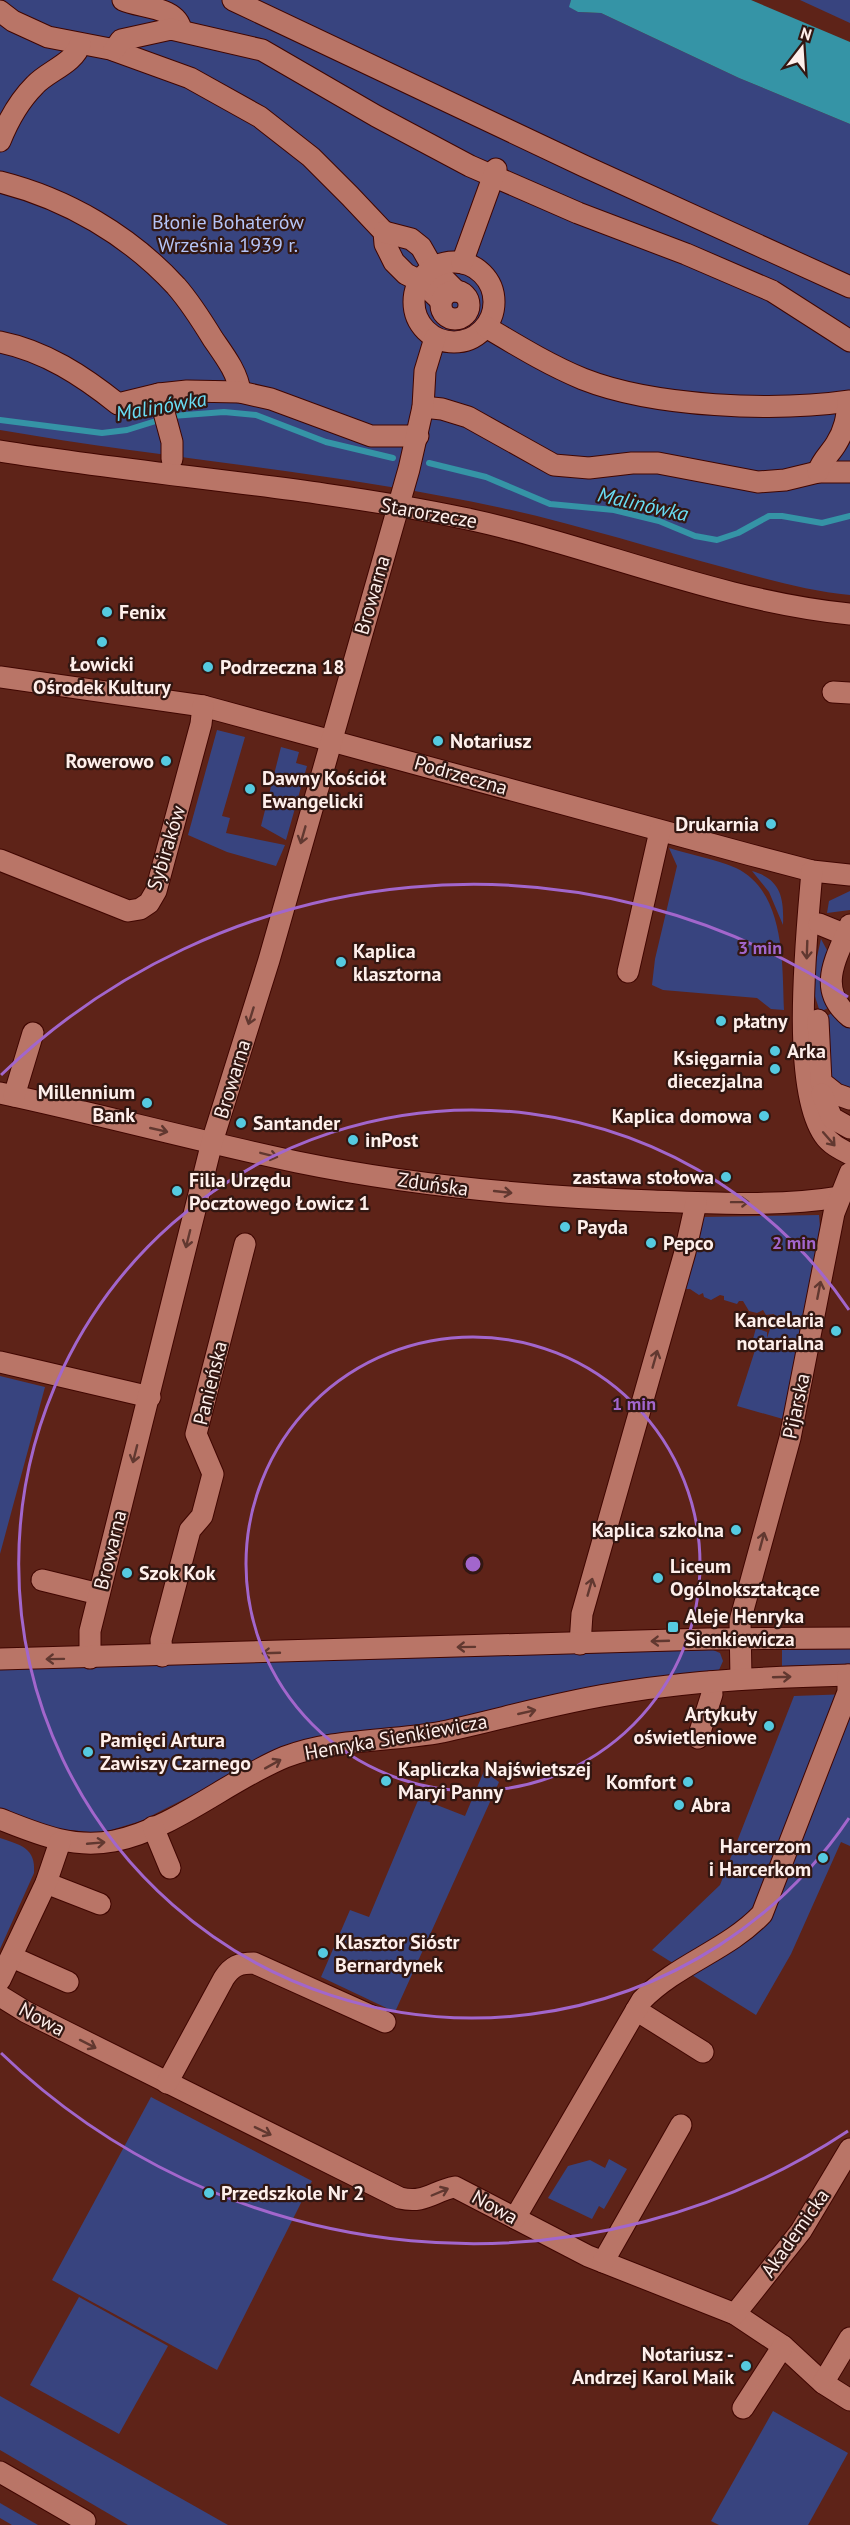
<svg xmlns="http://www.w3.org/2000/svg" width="850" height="2525" font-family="'PT Sans',sans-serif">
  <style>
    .green { fill: #38447f }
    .water { fill: #3594a6 }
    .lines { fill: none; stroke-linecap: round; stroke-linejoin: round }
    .stream { stroke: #3594a6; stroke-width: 6 }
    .minor-casing { stroke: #400601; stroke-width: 23 }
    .minor { stroke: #b97567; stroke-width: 21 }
    .oneway { stroke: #613830 }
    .ring { fill: none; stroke: #a266cc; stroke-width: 3 }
    .poi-dot { fill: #55cae0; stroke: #321712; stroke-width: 2 }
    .labels { text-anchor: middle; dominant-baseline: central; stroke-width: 4.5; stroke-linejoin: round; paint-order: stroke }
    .park-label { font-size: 20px; fill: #b5c4f6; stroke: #321712 }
    .street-label { font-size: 20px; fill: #feefeb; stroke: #321712 }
    .poi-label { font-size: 20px; font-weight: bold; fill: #feefeb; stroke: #321712; text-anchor: start }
    .water-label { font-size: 21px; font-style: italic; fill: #69ddf4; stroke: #321712 }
    .centre { fill: #a266cc; stroke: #321712; stroke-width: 3 }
    .ring-label { font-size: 18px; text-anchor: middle; font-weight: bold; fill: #a266cc; stroke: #321712; stroke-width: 4.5; stroke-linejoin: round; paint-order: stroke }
  </style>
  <rect width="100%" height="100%" fill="#5e2318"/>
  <g class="green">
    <path d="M0,0H571L570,7L578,12L601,13L739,78L850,124V595C809,591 770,580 730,569C654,549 579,525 502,508C336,472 167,459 0,430Z"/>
    <polygon points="800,0 850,0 850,23"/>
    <polygon points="217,730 245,737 222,816 230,818 226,833 285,845 276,866 227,852 188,835"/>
    <polygon points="281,747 299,752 296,763 307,766 286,840 261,826"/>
    <path d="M669,848C691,855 715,859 736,868C786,892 782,965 784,1010L771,1009L757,998L663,990L652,985L655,959L677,866Z"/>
    <path d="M752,871C781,879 784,898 783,925L769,892Z"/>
    <polygon points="850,891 850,910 827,913 829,901"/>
    <polygon points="821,939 828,952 830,1007 820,1012 811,984"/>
    <polygon points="832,1013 850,1022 850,1093 829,1079 822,1019"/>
    <polygon points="819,1215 821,1238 783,1419 737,1406 758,1341 753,1339 756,1328 767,1332 767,1338 773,1320 777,1319 774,1314 766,1315 763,1310 757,1313 749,1311 743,1301 739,1301 737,1304 724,1300 724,1296 720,1295 711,1300 704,1297 703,1293 699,1295 690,1289 679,1289 701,1217"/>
    <polygon points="0,1376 45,1387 0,1554"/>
    <polygon points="850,1649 850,1664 782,1666 782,1650"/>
    <polygon points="713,1650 720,1653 723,1661 719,1670 715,1671 626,1681 454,1721 208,1787 141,1821 101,1833 57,1829 0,1812 0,1669"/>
    <polygon points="850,1694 850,1846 841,1842 791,1954 756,2015 652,1950 720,1885 794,1696"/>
    <polygon points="484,1771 499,1782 395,2012 321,1977 350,1910 369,1917 419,1798 465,1816"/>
    <path d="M0,1838C21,1845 36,1848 34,1873L0,1949Z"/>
    <polygon points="151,2097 312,2181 217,2370 52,2280"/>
    <polygon points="609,2159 627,2169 604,2209 599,2206 592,2219 548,2198 568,2166 590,2160 605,2168"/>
    <polygon points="79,2297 168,2346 119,2434 30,2385"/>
    <polygon points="0,2396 228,2525 128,2525 0,2450"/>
    <polygon points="773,2411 848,2453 808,2525 719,2525 711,2521"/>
    <polygon points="0,2503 38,2525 12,2525 0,2518"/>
  </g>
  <polygon class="water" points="571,0 751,0 850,42 850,124 739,78 601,13 578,12 569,7"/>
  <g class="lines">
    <g class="stream">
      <polyline points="0,420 102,433 127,430 172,416 224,412 256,415 326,442 393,458"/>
      <polyline points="429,463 486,477 550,504 614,510 659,521 695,536 717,540 738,533 769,516 782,516 822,523 850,516"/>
    </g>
    <defs>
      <g id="minor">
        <path d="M123,0C140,8 177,6 181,30"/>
        <polyline points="233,0 584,166 850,287"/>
        <polyline points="0,11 13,21 48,37 110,49 190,78 260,117 311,157 350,196 384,232 385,244 394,262 406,274 420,281 441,301"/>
        <polyline points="114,50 121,40 171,29 262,50 376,116 470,166 578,213 686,254 772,291 850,341"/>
        <path d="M0,141C8,121 20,100 35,85C48,71 75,63 80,44"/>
        <path d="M0,182C67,199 129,235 176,286C190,302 202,321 213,339C224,355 238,373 240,392"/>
        <polyline points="384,232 411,239 421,247 433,268 456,291"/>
        <circle cx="454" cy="302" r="40"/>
        <polyline points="462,263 496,169"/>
        <circle cx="455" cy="305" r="14"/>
        <path d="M486,327C518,346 549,365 583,379C654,407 775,412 850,401"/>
        <path d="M0,342C45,351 83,376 118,404L159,394L172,442V459"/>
        <polyline points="159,394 187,391 240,392 271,399 371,436 418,436"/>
        <polyline points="423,407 442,409 468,417 554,465 589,468 632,463 658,463 758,482 785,480 818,472 850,472"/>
        <path d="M0,451C154,476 310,486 463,518C592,545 717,601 850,614"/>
        <path d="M818,472C822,460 830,454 836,444C845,430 847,417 848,402"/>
        <polyline points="0,677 203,706 751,855 812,871 850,875"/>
        <polyline points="833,692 850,693"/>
        <polyline points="0,860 128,911 140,909 149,903 156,891 201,724 203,706"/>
        <path d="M812,871C807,932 790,1086 824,1135C830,1144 840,1149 850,1154"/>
        <polyline points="819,924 846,935"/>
        <path d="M850,925C836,959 816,989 850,1017"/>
        <polyline points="628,972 660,831"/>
        <polyline points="818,1020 821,1082 836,1094 850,1099"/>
        <path d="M0,1093C99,1114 197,1141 297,1162C414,1186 533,1197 653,1201C714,1203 779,1207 839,1197"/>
        <polyline points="822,1094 832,1118 850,1128"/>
        <polyline points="14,1096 33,1033"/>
        <polyline points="0,1362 150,1397"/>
        <polyline points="42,1580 99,1594"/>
        <polyline points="580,1644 582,1614 685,1252 696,1203"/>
        <polyline points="162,1656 161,1640 190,1530 202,1516 213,1474 196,1434 245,1244"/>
        <polyline points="90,1658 90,1631 212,1142 269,960 409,469 423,407 425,371 435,338"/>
        <polyline points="0,1659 708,1639 850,1638"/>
        <polyline points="741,1679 740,1621 790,1438 834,1213 850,1173"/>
        <polyline points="698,1738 712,1694 710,1682"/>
        <path d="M0,1819C38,1834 72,1849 114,1841C174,1829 229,1780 285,1757C334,1738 390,1742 442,1732C502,1719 562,1701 624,1692C699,1680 774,1677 850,1675"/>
        <polyline points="153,1827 170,1868"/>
        <polyline points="46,1883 100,1904"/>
        <polyline points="12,1957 68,1982"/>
        <polyline points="0,1980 46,1883 60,1842"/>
        <path d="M0,1996L26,2012L400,2198C425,2204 433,2191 455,2187L588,2256L735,2314L783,2346L823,2383L850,2400"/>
        <polyline points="636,2010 703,2052"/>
        <path d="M167,2083L224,1978C232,1966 239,1963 254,1963L385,2022"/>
        <path d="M515,2218L642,2000C677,1964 728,1950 762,1914L848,1692V1675"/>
        <polyline points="603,2262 681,2125"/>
        <polyline points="735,2314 801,2231 850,2149"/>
        <polyline points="823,2383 850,2338"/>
        <polyline points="743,2408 783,2346"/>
        <polyline points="0,2472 85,2521"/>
      </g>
    </defs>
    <use href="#minor" class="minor-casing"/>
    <use href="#minor" class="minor"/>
  </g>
  <defs><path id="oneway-shaft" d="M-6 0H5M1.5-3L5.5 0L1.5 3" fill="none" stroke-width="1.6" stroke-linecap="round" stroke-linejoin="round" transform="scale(1.5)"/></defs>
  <g class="oneway">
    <use href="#oneway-shaft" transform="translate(303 835) rotate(106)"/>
    <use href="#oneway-shaft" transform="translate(807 950) rotate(92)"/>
    <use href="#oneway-shaft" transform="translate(251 1016) rotate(107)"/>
    <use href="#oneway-shaft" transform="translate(159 1130) rotate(13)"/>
    <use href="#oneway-shaft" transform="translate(829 1139) rotate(49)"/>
    <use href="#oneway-shaft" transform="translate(269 1155) rotate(14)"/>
    <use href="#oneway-shaft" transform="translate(503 1192) rotate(6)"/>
    <use href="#oneway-shaft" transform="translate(740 1202) rotate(-1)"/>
    <use href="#oneway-shaft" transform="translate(188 1239) rotate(104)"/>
    <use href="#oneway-shaft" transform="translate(819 1290) rotate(-79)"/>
    <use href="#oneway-shaft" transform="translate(655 1359) rotate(-74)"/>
    <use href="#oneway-shaft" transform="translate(135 1454) rotate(104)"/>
    <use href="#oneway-shaft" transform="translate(762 1541) rotate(-75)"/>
    <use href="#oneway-shaft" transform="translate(590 1587) rotate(-74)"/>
    <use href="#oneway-shaft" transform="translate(660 1641) rotate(178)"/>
    <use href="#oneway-shaft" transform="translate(466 1647) rotate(179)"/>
    <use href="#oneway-shaft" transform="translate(271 1653) rotate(178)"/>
    <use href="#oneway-shaft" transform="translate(55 1659) rotate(179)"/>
    <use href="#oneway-shaft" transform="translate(782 1677) rotate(-2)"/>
    <use href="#oneway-shaft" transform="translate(527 1712) rotate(-13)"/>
    <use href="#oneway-shaft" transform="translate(273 1764) rotate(-29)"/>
    <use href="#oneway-shaft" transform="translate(96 1843) rotate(-5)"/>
    <use href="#oneway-shaft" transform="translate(88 2044) rotate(27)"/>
    <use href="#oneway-shaft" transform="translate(263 2131) rotate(26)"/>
    <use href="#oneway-shaft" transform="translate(440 2192) rotate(-23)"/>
  </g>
  <g class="ring">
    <circle cx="473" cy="1564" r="227"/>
    <path d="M849 1818A454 454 0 1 1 849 1310"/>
    <path d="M848 2131A680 680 0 0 1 1 2053M1 1075A680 680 0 0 1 848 997"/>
  </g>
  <g class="poi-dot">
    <circle cx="107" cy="612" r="6"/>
    <circle cx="102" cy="642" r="6"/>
    <circle cx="208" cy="667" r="6"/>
    <circle cx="438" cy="741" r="6"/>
    <circle cx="166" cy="761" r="6"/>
    <circle cx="250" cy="789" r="6"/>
    <circle cx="771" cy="824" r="6"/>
    <circle cx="341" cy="962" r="6"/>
    <circle cx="721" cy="1021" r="6"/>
    <circle cx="775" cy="1051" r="6"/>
    <circle cx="775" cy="1069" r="6"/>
    <circle cx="147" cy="1103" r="6"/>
    <circle cx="764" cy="1116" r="6"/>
    <circle cx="241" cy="1123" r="6"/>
    <circle cx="353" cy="1140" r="6"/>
    <circle cx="726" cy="1177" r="6"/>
    <circle cx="177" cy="1191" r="6"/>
    <circle cx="565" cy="1227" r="6"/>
    <circle cx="651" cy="1243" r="6"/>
    <circle cx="836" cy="1331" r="6"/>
    <circle cx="736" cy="1530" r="6"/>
    <circle cx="127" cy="1573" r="6"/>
    <circle cx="658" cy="1578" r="6"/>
    <rect x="667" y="1621" width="12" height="12" rx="3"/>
    <circle cx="769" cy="1726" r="6"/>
    <circle cx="88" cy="1752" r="6"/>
    <circle cx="386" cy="1781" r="6"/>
    <circle cx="688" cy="1782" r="6"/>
    <circle cx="679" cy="1805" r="6"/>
    <circle cx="823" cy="1858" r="6"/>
    <circle cx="323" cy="1953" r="6"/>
    <circle cx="209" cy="2193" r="6"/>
    <circle cx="746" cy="2366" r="6"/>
  </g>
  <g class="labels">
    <g class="park-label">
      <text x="228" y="222">Błonie Bohaterów<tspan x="228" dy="23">Września 1939 r.</tspan></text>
    </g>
    <g class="street-label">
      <text transform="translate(429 513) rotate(10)">Starorzecze</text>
      <text transform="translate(372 595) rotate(-74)">Browarna</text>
      <text transform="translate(461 775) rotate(16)">Podrzeczna</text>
      <text transform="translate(166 848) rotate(-73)">Sybiraków</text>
      <text transform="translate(232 1079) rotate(-73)">Browarna</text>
      <text transform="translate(433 1184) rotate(8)">Zduńska</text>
      <text transform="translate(210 1383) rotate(-76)">Panieńska</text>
      <text transform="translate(796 1406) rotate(-78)">Pijarska</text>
      <text transform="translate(110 1550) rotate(-76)">Browarna</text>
      <text transform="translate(396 1737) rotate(-10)">Henryka Sienkiewicza</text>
      <text transform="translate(42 2019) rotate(28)">Nowa</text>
      <text transform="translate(495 2207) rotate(29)">Nowa</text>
      <text transform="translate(795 2233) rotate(-55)">Akademicka</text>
    </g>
    <g class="poi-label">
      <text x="119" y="612">Fenix</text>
      <text x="102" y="664" text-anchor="middle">Łowicki<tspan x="102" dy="23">Ośrodek Kultury</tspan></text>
      <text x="220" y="667">Podrzeczna 18</text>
      <text x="450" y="741">Notariusz</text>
      <text x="154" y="761" text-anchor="end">Rowerowo</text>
      <text x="262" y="778">Dawny Kościół<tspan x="262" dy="23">Ewangelicki</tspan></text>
      <text x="759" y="824" text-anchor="end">Drukarnia</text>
      <text x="353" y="951">Kaplica<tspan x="353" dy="23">klasztorna</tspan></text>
      <text x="733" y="1021">płatny</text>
      <text x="787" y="1051">Arka</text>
      <text x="763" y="1058" text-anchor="end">Księgarnia<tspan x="763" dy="23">diecezjalna</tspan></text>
      <text x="135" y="1092" text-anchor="end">Millennium<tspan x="135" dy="23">Bank</tspan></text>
      <text x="752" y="1116" text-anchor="end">Kaplica domowa</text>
      <text x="253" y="1123">Santander</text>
      <text x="365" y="1140">inPost</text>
      <text x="714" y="1177" text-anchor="end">zastawa stołowa</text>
      <text x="189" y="1180">Filia Urzędu<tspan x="189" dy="23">Pocztowego Łowicz 1</tspan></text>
      <text x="577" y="1227">Payda</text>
      <text x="663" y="1243">Pepco</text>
      <text x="824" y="1320" text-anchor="end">Kancelaria<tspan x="824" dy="23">notarialna</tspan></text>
      <text x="724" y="1530" text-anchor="end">Kaplica szkolna</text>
      <text x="670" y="1566">Liceum<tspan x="670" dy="23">Ogólnokształcące</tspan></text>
      <text x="139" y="1573">Szok Kok</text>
      <text x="685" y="1616">Aleje Henryka<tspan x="685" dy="23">Sienkiewicza</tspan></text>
      <text x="757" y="1714" text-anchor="end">Artykuły<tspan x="757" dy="23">oświetleniowe</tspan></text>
      <text x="100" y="1740">Pamięci Artura<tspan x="100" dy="23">Zawiszy Czarnego</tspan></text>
      <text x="398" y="1769">Kapliczka Najświetszej<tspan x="398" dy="23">Maryi Panny</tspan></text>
      <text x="676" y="1782" text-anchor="end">Komfort</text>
      <text x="691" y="1805">Abra</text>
      <text x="811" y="1846" text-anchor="end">Harcerzom<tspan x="811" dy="23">i Harcerkom</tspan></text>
      <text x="335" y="1942">Klasztor Sióstr<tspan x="335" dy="23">Bernardynek</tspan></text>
      <text x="221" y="2193">Przedszkole Nr 2</text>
      <text x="734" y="2354" text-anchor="end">Notariusz -<tspan x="734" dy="23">Andrzej Karol Maik</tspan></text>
    </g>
    <g class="water-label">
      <text transform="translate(161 406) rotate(-10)">Malinówka</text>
      <text transform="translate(643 504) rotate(13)">Malinówka</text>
    </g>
  </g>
  <circle cx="473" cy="1564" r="9" class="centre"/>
  <g class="ring-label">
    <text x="760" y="954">3 min</text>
    <text x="794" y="1249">2 min</text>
    <text x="634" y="1410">1 min</text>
  </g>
  <g transform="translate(802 48) rotate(17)" stroke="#321712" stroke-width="4.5" paint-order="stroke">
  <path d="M0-4.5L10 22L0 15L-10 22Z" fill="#feefeb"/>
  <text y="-9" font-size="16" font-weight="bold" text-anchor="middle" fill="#feefeb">N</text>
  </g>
</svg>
